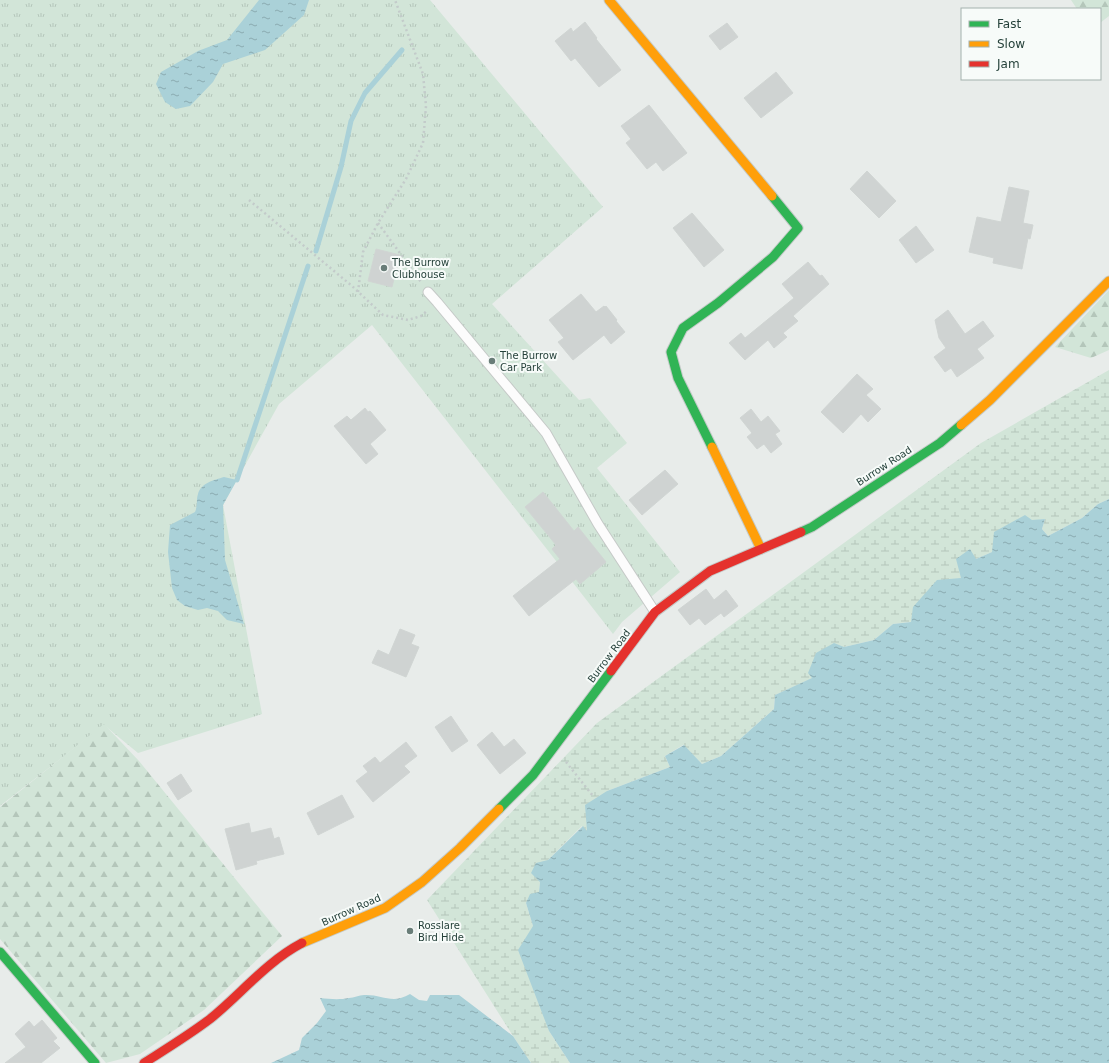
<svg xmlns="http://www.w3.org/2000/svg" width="1109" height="1063" font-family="'DejaVu Sans',sans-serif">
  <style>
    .grass { fill: url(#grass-tufts) }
    .forest { fill: url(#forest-firs) }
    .wetland { fill: url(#wetland-marsh) }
    .water { fill: url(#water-ripples) }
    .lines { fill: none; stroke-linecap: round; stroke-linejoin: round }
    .stream { stroke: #aad1d8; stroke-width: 5 }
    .building { fill: #cfd3d2; stroke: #d0d5d3 }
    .lane-casing { stroke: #c5c9c7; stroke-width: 11 }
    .fast-casing { stroke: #c4cac8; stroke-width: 11 }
    .slow-casing { stroke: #c4cac8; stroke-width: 11 }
    .jam-casing { stroke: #c4cac8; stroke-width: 11 }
    .path { stroke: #c3cbca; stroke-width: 2.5; stroke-dasharray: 2 3; stroke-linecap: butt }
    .lane { stroke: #fcfcfc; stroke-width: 9 }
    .fast { stroke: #30b455; stroke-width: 9 }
    .slow { stroke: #ff9f0a; stroke-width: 9 }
    .jam { stroke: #e5322d; stroke-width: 9 }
    .poi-dot { fill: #697d78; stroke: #f7fbf9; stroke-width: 1.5 }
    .labels { text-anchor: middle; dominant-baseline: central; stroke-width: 4; stroke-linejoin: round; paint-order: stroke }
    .poi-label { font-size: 10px; fill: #25413a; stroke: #f7fbf9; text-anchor: start }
    .street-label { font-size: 10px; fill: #25413a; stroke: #f7fbf9 }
  </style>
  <defs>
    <pattern id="grass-tufts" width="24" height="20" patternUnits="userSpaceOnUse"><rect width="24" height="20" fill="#d2e5d8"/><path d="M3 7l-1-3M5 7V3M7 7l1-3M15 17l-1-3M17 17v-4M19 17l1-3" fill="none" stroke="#b4c6ba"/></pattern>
    <pattern id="forest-firs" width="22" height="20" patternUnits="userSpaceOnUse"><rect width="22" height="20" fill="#d2e5d8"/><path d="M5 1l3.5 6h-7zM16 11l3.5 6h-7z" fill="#b4c6ba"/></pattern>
    <pattern id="wetland-marsh" width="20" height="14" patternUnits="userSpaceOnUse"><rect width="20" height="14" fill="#d2e5d8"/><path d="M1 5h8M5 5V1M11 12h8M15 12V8" fill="none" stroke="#b4c6ba"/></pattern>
    <pattern id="water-ripples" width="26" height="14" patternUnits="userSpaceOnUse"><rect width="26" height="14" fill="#aad1d8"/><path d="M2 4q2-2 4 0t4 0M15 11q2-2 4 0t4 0" fill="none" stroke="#8aabb0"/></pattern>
  </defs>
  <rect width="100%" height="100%" fill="#e8ecea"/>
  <polygon class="grass" points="0,0 430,0 603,207 492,304 579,400 590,398 627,443 597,468 680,572 622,622 613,634 372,325 279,404 223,505 262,714 138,753 104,725 0,806"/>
  <g class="forest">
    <polygon points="1071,0 1109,0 1109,16 1100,23 1100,9 1077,9"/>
    <polygon points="1109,290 1109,350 1091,358 1055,347"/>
    <polygon points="104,724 139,761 282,936 204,1010 140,1054 106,1063 0,939 0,807"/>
  </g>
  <polygon class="wetland" points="1109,370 1109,499 1098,504 1082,518 1048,536 1042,529 1045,519 1032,521 992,552 976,559 962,578 911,622 893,624 874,640 844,647 813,678 775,695 774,709 721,756 702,764 683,745 665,756 670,767 607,791 587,832 582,826 548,860 540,882 539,892 526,903 533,926 549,1031 570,1063 531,1063 513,1036 427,900 597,723 981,443"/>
  <g class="water">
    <polygon points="259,0 309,0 304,15 265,50 223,64 213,82 190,106 176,109 165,102 156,84 161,72 198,51 227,40"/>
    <path d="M224,477L237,480L223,505L225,560L244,624L227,620L218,611L207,608L198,610L185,606L177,600L172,588L168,552L170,525L195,512C198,505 196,500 198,494C201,483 214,480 224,477Z"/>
    <polygon points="1109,499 1109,1063 570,1063 549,1031 518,950 533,926 526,903 530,894 539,892 540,882 531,873 536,863 548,860 583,826 587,831 585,805 607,791 670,767 665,756 684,745 702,764 721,756 774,709 775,695 812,678 808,673 816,653 834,643 844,647 874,640 893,624 911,622 913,607 937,580 961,578 956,559 970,549 976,559 992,552 994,532 1025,515 1032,520 1045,519 1042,529 1048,536 1082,518 1098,504"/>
    <path d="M410,994L419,1000L427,1001L430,995H459L513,1036L531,1063H271L299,1050L302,1038L317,1023L326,1011L320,998C330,999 339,1000 349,998C354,998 359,995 364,995C382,994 392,1005 410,994Z"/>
  </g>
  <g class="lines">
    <g class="stream">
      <polyline points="316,251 341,167 351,121 365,93 402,50"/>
      <polyline points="237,480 308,266"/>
    </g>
  </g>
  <g class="building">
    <polygon points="585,22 597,38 596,39 621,70 599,87 575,58 571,61 555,41 571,28 573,32"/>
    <polygon points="727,23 738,37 720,50 709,36"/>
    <polygon points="776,72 793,93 761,118 744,98"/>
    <polygon points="649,105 687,153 663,171 656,162 647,169 626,143 631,139 621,126"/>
    <polygon points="867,171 896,201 879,218 850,189"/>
    <polygon points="1009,187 1029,191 1023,223 1033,225 1030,239 1028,238 1022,269 993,263 994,258 969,252 977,217 1001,222"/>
    <polygon points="692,213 724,250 704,267 673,228"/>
    <polygon points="916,226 934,250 916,263 899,240"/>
    <polygon points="376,249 400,255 392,287 368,281"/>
    <polygon points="808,262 820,276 822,275 829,284 793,316 798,321 783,333 787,337 774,348 768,340 745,360 729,343 741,333 745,338 794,298 782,284"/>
    <polygon points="581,294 596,312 604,306 605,307 606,306 617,320 616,321 625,332 611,344 604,335 573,360 558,342 564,338 549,320"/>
    <polygon points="948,310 965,334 983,321 994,336 977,349 984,358 957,377 951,368 945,372 934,357 946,348 939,338 935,320"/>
    <polygon points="857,374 873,389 866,395 881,409 868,422 861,414 843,433 821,412"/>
    <polygon points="365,408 368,412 370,411 386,430 370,444 378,454 366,464 334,426 347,416 351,420"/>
    <polygon points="751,409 761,422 768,416 780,431 775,434 782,444 771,453 764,444 757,449 747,437 752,433 740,418"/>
    <polygon points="665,470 678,484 642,515 629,500"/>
    <polygon points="543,492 574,531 578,527 606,562 580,584 576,579 529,616 513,596 560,559 552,549 556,545 525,507"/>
    <polygon points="706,589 714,600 726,590 738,606 724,617 721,613 705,625 699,618 690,625 678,610"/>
    <polygon points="400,629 415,635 411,644 419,647 406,677 372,663 378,650 389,655"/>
    <polygon points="451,716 468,741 452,752 435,727"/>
    <polygon points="492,732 504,747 514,739 526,753 500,774 477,745"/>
    <polygon points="406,742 417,756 404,766 410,772 373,802 356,781 368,772 363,766 375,757 380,763"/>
    <polygon points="181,774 192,791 178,800 167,783"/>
    <polygon points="342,795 354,817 318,835 307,813"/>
    <polygon points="249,823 251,833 271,828 274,839 279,837 284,854 256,861 257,864 236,870 225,829"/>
    <polygon points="42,1020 57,1038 53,1041 60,1048 41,1063 5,1063 26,1047 15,1034 29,1021 34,1027"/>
  </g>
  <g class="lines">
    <defs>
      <polyline id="lane" points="428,292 437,302 546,433 598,524 655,612"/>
      <g id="fast">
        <polyline points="712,447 678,378 671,352 683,328 718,303 773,257 798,228 772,196"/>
        <polyline points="801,532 812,527 940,443 961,425"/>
        <polyline points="499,809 533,775 611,671"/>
        <polyline points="0,952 95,1063"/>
      </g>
      <g id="slow">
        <polyline points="609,0 772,196"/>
        <polyline points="961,425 990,400 1109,281"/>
        <polyline points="712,447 761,549"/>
        <polyline points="302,943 385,908 422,882 460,848 499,809"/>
      </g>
      <g id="jam">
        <polyline points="611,671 655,612 710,571 801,532"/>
        <path d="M144,1063C166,1049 189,1035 210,1019C241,994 266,962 302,943"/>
      </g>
    </defs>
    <use href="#lane" class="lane-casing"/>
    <use href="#fast" class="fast-casing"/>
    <use href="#slow" class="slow-casing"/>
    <use href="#jam" class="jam-casing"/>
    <g class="path">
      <polyline points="249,200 352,286 383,315 408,320 421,316 428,310"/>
      <polyline points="378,223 421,282"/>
      <polyline points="358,292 363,252 378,223 406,179 423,143 426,106 423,74 395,0"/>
      <polyline points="566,762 593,796"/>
    </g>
    <use href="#lane" class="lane"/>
    <use href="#fast" class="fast"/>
    <use href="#slow" class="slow"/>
    <use href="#jam" class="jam"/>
  </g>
  <g class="poi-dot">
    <circle cx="384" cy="268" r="4"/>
    <circle cx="492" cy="361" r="4"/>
    <circle cx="410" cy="931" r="4"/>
  </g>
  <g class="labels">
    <g class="poi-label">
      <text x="392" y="262">The Burrow<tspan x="392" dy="12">Clubhouse</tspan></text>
      <text x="500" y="355">The Burrow<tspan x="500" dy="12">Car Park</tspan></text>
      <text x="418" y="925">Rosslare<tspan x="418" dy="12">Bird Hide</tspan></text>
    </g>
    <g class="street-label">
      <text transform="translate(884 466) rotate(-33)">Burrow Road</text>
      <text transform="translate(609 656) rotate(-53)">Burrow Road</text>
      <text transform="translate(351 910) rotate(-24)">Burrow Road</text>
    </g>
  </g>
  <rect x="961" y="8" width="140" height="72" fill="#f7fbf9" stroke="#a3b1ad"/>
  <rect x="969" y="21" width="20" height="6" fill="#30b455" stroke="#a3b1ad"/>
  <text x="997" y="28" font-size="12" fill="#25413a">Fast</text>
  <rect x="969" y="41" width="20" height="6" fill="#ff9f0a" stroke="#a3b1ad"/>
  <text x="997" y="48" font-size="12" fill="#25413a">Slow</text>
  <rect x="969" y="61" width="20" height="6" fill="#e5322d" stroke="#a3b1ad"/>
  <text x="997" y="68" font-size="12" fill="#25413a">Jam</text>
</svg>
